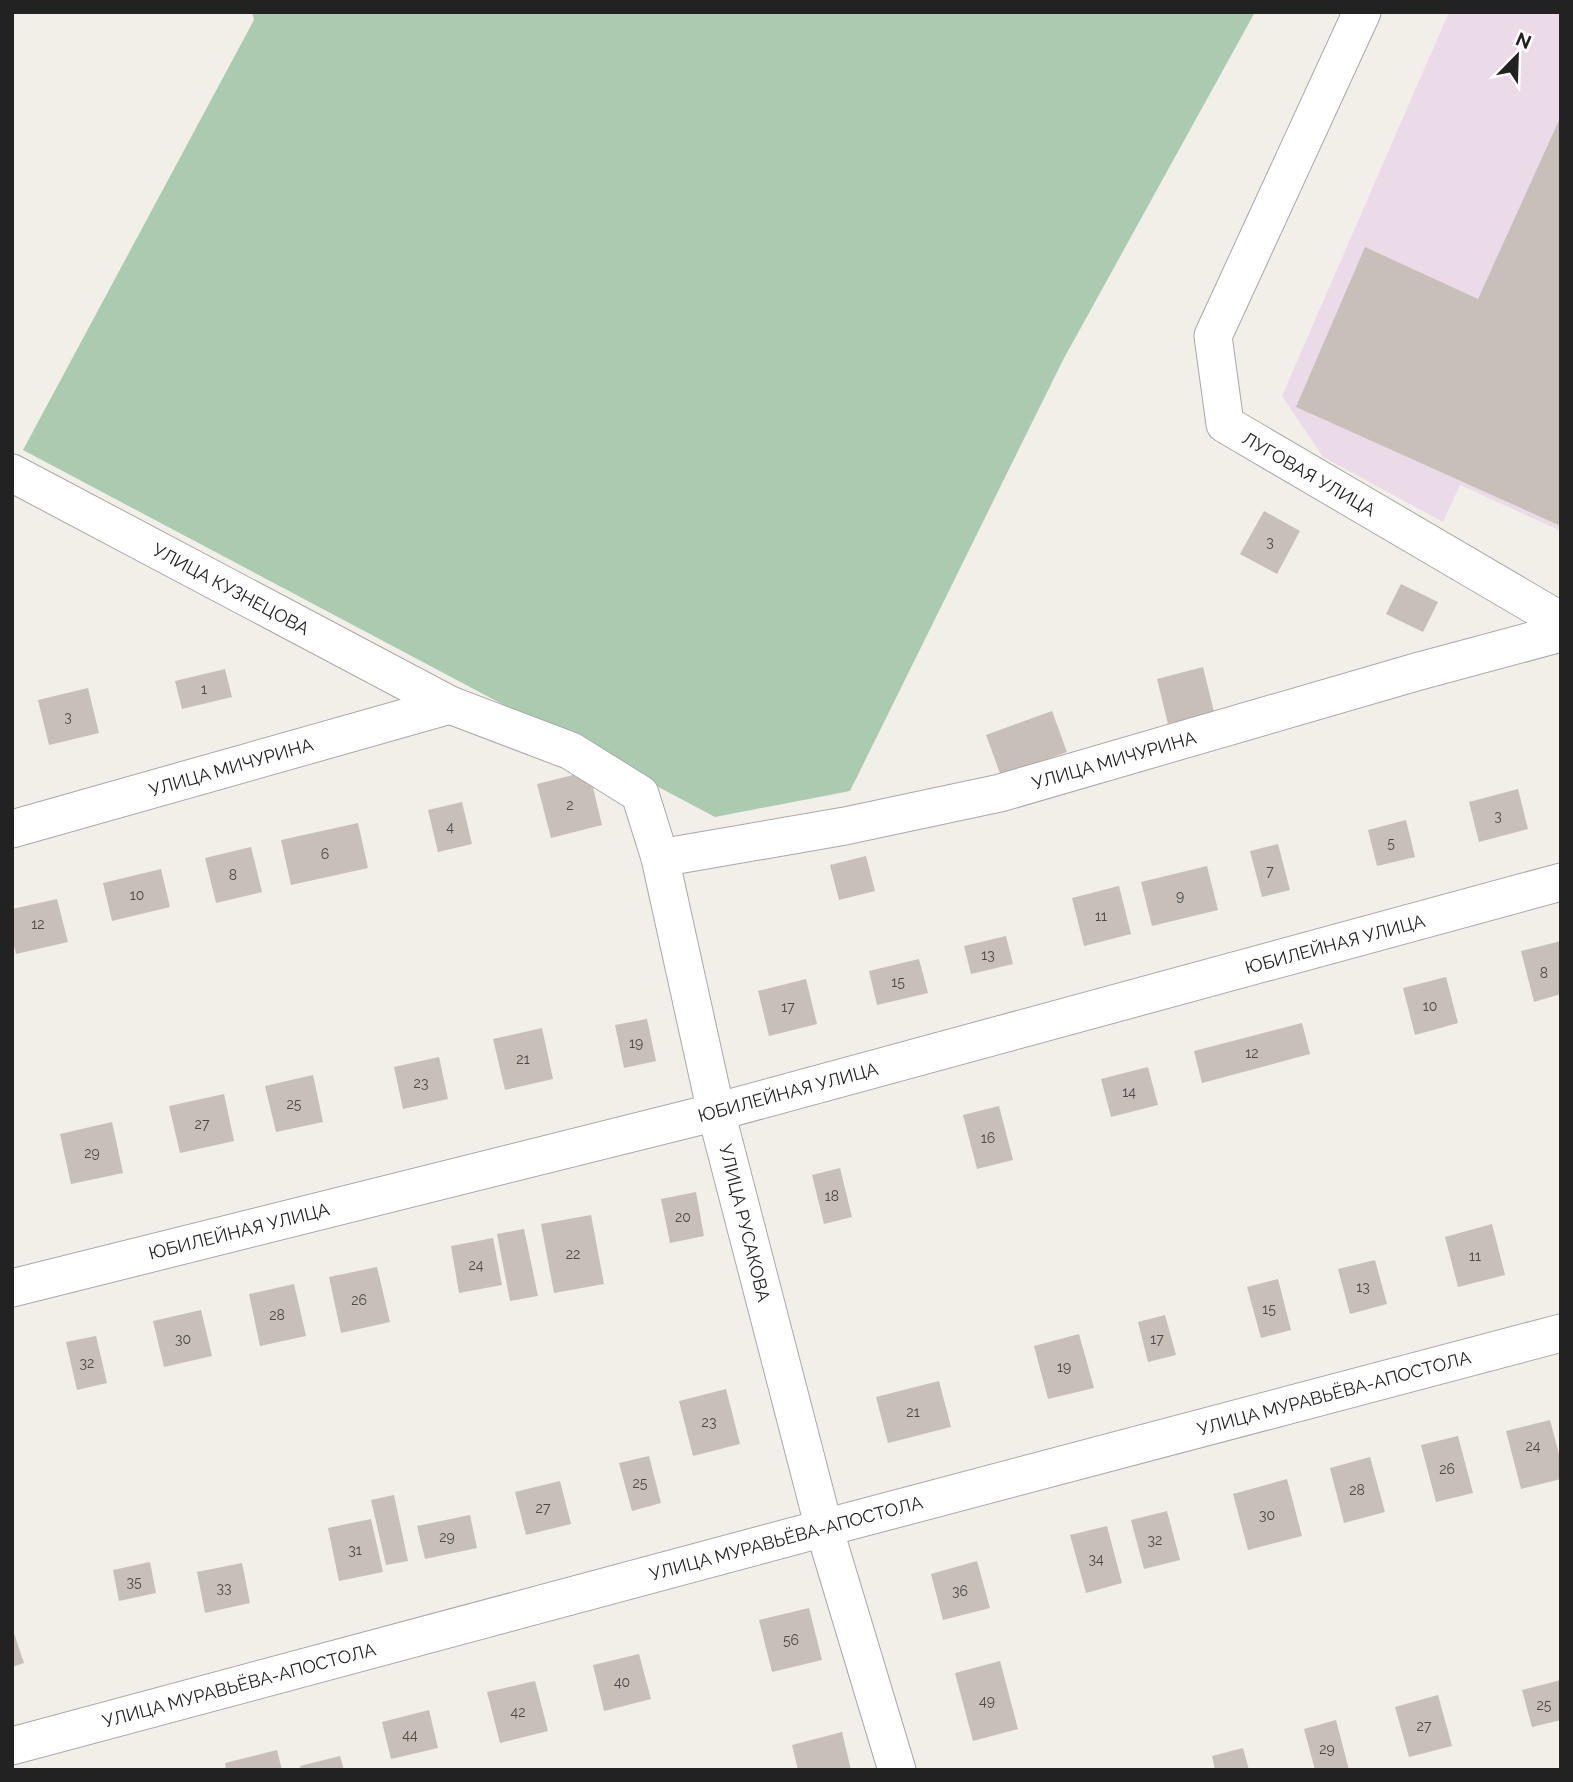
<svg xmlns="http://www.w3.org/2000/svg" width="1573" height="1782" font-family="Raleway,sans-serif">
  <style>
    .industrial { fill: #ebdbe8 }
    .cemetery { fill: #aacbaf }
    .building { fill: #c7bfb8 }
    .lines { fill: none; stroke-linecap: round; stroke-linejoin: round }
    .minor-casing { stroke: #a9a9a9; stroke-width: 39 }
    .minor { stroke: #fff; stroke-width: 37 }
    .labels { text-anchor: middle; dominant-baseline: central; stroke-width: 5; stroke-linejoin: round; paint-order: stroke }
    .number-label { font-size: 14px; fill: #4b4948 }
    .street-label { font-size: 18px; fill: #222; stroke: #fff }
  </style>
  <rect width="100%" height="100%" fill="#f2efe9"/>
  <polygon class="industrial" points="1449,12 1561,12 1561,531 1460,485 1443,522 1323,457 1282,396"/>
  <polygon class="cemetery" points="252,12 1255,12 1063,360 850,791 715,817 23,450 254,20"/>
  <g class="building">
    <polygon points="1561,116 1561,526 1296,407 1365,247 1478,299"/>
    <polygon points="1264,511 1300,531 1277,574 1240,554"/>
    <polygon points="1401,584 1438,602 1423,632 1386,614"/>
    <polygon points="1203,667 1214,712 1168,724 1157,679"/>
    <polygon points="225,669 232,697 182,709 175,681"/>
    <polygon points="88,688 99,733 49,745 38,700"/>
    <polygon points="1052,711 1067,752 1001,776 986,735"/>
    <polygon points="589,771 602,825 551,838 537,784"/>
    <polygon points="1518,789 1528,829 1479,842 1469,802"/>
    <polygon points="462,802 472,844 438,852 428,810"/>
    <polygon points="1406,820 1415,857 1377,866 1368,830"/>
    <polygon points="358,823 368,868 291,885 281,840"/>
    <polygon points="1278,844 1290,890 1262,897 1250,851"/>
    <polygon points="251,847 262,892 216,903 205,858"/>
    <polygon points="866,856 875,891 839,900 830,865"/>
    <polygon points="1207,866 1218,910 1152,926 1141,882"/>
    <polygon points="161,869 170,907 112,921 103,883"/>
    <polygon points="1119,886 1131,934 1084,946 1072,898"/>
    <polygon points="57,899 68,942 16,954 12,938 12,909"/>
    <polygon points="1006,936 1013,964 971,974 964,946"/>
    <polygon points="1561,941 1561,994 1534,1002 1521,951"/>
    <polygon points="919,959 928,993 877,1005 869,971"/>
    <polygon points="1446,977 1458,1023 1415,1035 1403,988"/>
    <polygon points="806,979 817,1024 769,1036 758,991"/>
    <polygon points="647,1019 656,1061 624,1068 615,1025"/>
    <polygon points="1302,1023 1310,1054 1202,1083 1194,1051"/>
    <polygon points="542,1028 553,1079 505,1090 493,1039"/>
    <polygon points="439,1057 448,1099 403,1109 394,1067"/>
    <polygon points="1148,1067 1158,1105 1111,1117 1101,1079"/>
    <polygon points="313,1075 323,1122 276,1132 265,1086"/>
    <polygon points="224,1094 234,1141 180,1153 169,1106"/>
    <polygon points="999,1106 1013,1160 977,1169 963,1115"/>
    <polygon points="112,1122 123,1173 71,1184 60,1134"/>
    <polygon points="840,1168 852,1217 824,1224 812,1175"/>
    <polygon points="696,1192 704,1236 670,1243 661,1199"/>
    <polygon points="591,1215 604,1284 554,1293 541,1224"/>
    <polygon points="1492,1224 1505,1275 1458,1287 1445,1237"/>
    <polygon points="524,1229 538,1296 510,1301 497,1234"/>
    <polygon points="493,1238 502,1285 459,1293 451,1246"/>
    <polygon points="1375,1260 1387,1304 1350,1314 1338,1269"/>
    <polygon points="377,1267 390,1322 341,1333 329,1277"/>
    <polygon points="1278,1279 1291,1330 1261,1338 1247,1287"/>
    <polygon points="294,1284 306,1336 260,1346 249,1294"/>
    <polygon points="201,1310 212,1356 164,1367 153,1321"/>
    <polygon points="1165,1315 1176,1355 1148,1362 1138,1322"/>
    <polygon points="1079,1334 1094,1388 1048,1399 1034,1346"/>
    <polygon points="96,1336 107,1383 77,1390 66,1342"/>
    <polygon points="939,1381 951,1427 888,1443 876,1397"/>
    <polygon points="726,1389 740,1444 693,1456 679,1401"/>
    <polygon points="1550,1420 1561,1462 1561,1479 1521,1489 1506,1431"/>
    <polygon points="1458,1436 1473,1493 1436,1502 1421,1445"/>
    <polygon points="649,1456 661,1503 632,1511 619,1463"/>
    <polygon points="1370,1457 1385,1512 1344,1523 1330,1468"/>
    <polygon points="1287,1479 1302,1536 1248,1550 1233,1494"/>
    <polygon points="560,1481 571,1524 526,1535 515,1492"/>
    <polygon points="394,1495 408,1561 386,1565 371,1500"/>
    <polygon points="1167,1511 1180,1560 1144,1569 1131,1520"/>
    <polygon points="470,1515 477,1548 425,1559 417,1526"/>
    <polygon points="371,1519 383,1572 339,1581 328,1528"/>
    <polygon points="1107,1526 1122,1583 1086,1593 1070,1535"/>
    <polygon points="977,1561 990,1608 943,1620 931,1574"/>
    <polygon points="150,1562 156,1593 119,1601 113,1570"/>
    <polygon points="242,1563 250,1603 205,1613 197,1572"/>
    <polygon points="809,1608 822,1660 772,1672 759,1620"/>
    <polygon points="12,1627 24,1663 12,1667"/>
    <polygon points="639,1654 651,1699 604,1711 593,1665"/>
    <polygon points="1000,1661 1018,1729 973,1741 955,1673"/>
    <polygon points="1561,1680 1561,1720 1532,1727 1522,1690"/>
    <polygon points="535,1681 548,1731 500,1743 487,1692"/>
    <polygon points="1438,1695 1452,1746 1409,1757 1395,1707"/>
    <polygon points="429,1710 438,1748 391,1759 382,1722"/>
    <polygon points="1336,1720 1349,1770 1315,1770 1304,1729"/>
    <polygon points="842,1732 851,1770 798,1770 792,1745"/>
    <polygon points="1243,1748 1249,1770 1215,1770 1212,1756"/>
    <polygon points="277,1750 282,1770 226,1770 225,1763"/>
    <polygon points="340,1756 344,1770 301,1770 300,1766"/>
  </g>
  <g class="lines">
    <defs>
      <g id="minor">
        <polyline points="1362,12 1213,336 1225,424 1561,621"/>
        <polyline points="12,473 450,705 571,751 640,794 660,858 716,1112 824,1528 897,1770"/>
        <polyline points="12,829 450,705"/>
        <polyline points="660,858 845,826 1000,793 1416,672 1561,633"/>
        <polyline points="12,1288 716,1112 1561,882"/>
        <polyline points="12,1746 824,1528 1561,1333"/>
      </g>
    </defs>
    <use href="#minor" class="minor-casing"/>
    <use href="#minor" class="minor"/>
  </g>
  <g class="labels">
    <g class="number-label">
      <text x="1270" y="542">3</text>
      <text x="204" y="689">1</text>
      <text x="68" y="717">3</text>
      <text x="570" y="805">2</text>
      <text x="1498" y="816">3</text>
      <text x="450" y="827">4</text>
      <text x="1391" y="843">5</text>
      <text x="325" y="854">6</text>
      <text x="1270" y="871">7</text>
      <text x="233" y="875">8</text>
      <text x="137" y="895">10</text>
      <text x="1180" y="896">9</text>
      <text x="1101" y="916">11</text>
      <text x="38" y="924">12</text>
      <text x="988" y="955">13</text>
      <text x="1544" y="973">8</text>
      <text x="898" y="982">15</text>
      <text x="1430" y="1006">10</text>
      <text x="788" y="1007">17</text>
      <text x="636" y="1043">19</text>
      <text x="1252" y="1053">12</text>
      <text x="523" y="1059">21</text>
      <text x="421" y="1083">23</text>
      <text x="1129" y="1092">14</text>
      <text x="294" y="1104">25</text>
      <text x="202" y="1124">27</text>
      <text x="988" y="1138">16</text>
      <text x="92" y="1153">29</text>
      <text x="832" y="1196">18</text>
      <text x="683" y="1217">20</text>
      <text x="573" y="1254">22</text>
      <text x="1475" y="1256">11</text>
      <text x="476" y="1265">24</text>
      <text x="1363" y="1287">13</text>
      <text x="359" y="1300">26</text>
      <text x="1269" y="1309">15</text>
      <text x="277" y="1315">28</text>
      <text x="183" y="1339">30</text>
      <text x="1157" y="1339">17</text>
      <text x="87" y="1363">32</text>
      <text x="1064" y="1367">19</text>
      <text x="913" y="1412">21</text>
      <text x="709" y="1422">23</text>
      <text x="1533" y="1446">24</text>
      <text x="1447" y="1469">26</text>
      <text x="640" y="1483">25</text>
      <text x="1357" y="1490">28</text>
      <text x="543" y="1508">27</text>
      <text x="1267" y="1515">30</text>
      <text x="447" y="1537">29</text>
      <text x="1155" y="1540">32</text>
      <text x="355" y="1550">31</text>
      <text x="1096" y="1559">34</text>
      <text x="134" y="1582">35</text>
      <text x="224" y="1588">33</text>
      <text x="960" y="1591">36</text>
      <text x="791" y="1640">56</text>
      <text x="622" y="1682">40</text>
      <text x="987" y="1701">49</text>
      <text x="1544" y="1705">25</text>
      <text x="518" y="1712">42</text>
      <text x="1424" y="1726">27</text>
      <text x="410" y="1735">44</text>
      <text x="1327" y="1749">29</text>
    </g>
    <g class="street-label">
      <text transform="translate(1309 474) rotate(30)">ЛУГОВАЯ УЛИЦА</text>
      <text transform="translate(231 589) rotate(28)">УЛИЦА КУЗНЕЦОВА</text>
      <text transform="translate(1114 760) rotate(-16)">УЛИЦА МИЧУРИНА</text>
      <text transform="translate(231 767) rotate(-16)">УЛИЦА МИЧУРИНА</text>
      <text transform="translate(1335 944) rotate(-15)">ЮБИЛЕЙНАЯ УЛИЦА</text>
      <text transform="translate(788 1092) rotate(-15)">ЮБИЛЕЙНАЯ УЛИЦА</text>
      <text transform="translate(745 1223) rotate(76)">УЛИЦА РУСАКОВА</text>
      <text transform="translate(239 1231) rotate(-14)">ЮБИЛЕЙНАЯ УЛИЦА</text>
      <text transform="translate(1334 1393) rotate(-15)">УЛИЦА МУРАВЬЁВА-АПОСТОЛА</text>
      <text transform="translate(786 1538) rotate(-15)">УЛИЦА МУРАВЬЁВА-АПОСТОЛА</text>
      <text transform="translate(239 1685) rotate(-15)">УЛИЦА МУРАВЬЁВА-АПОСТОЛА</text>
    </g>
  </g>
  <rect width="1573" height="1782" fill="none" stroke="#222222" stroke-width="28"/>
  <g transform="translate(1517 56) rotate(23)" stroke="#ffffff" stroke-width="5" paint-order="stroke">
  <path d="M0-5L12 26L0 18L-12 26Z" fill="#222222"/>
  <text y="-10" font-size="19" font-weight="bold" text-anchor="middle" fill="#222222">N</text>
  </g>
</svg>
